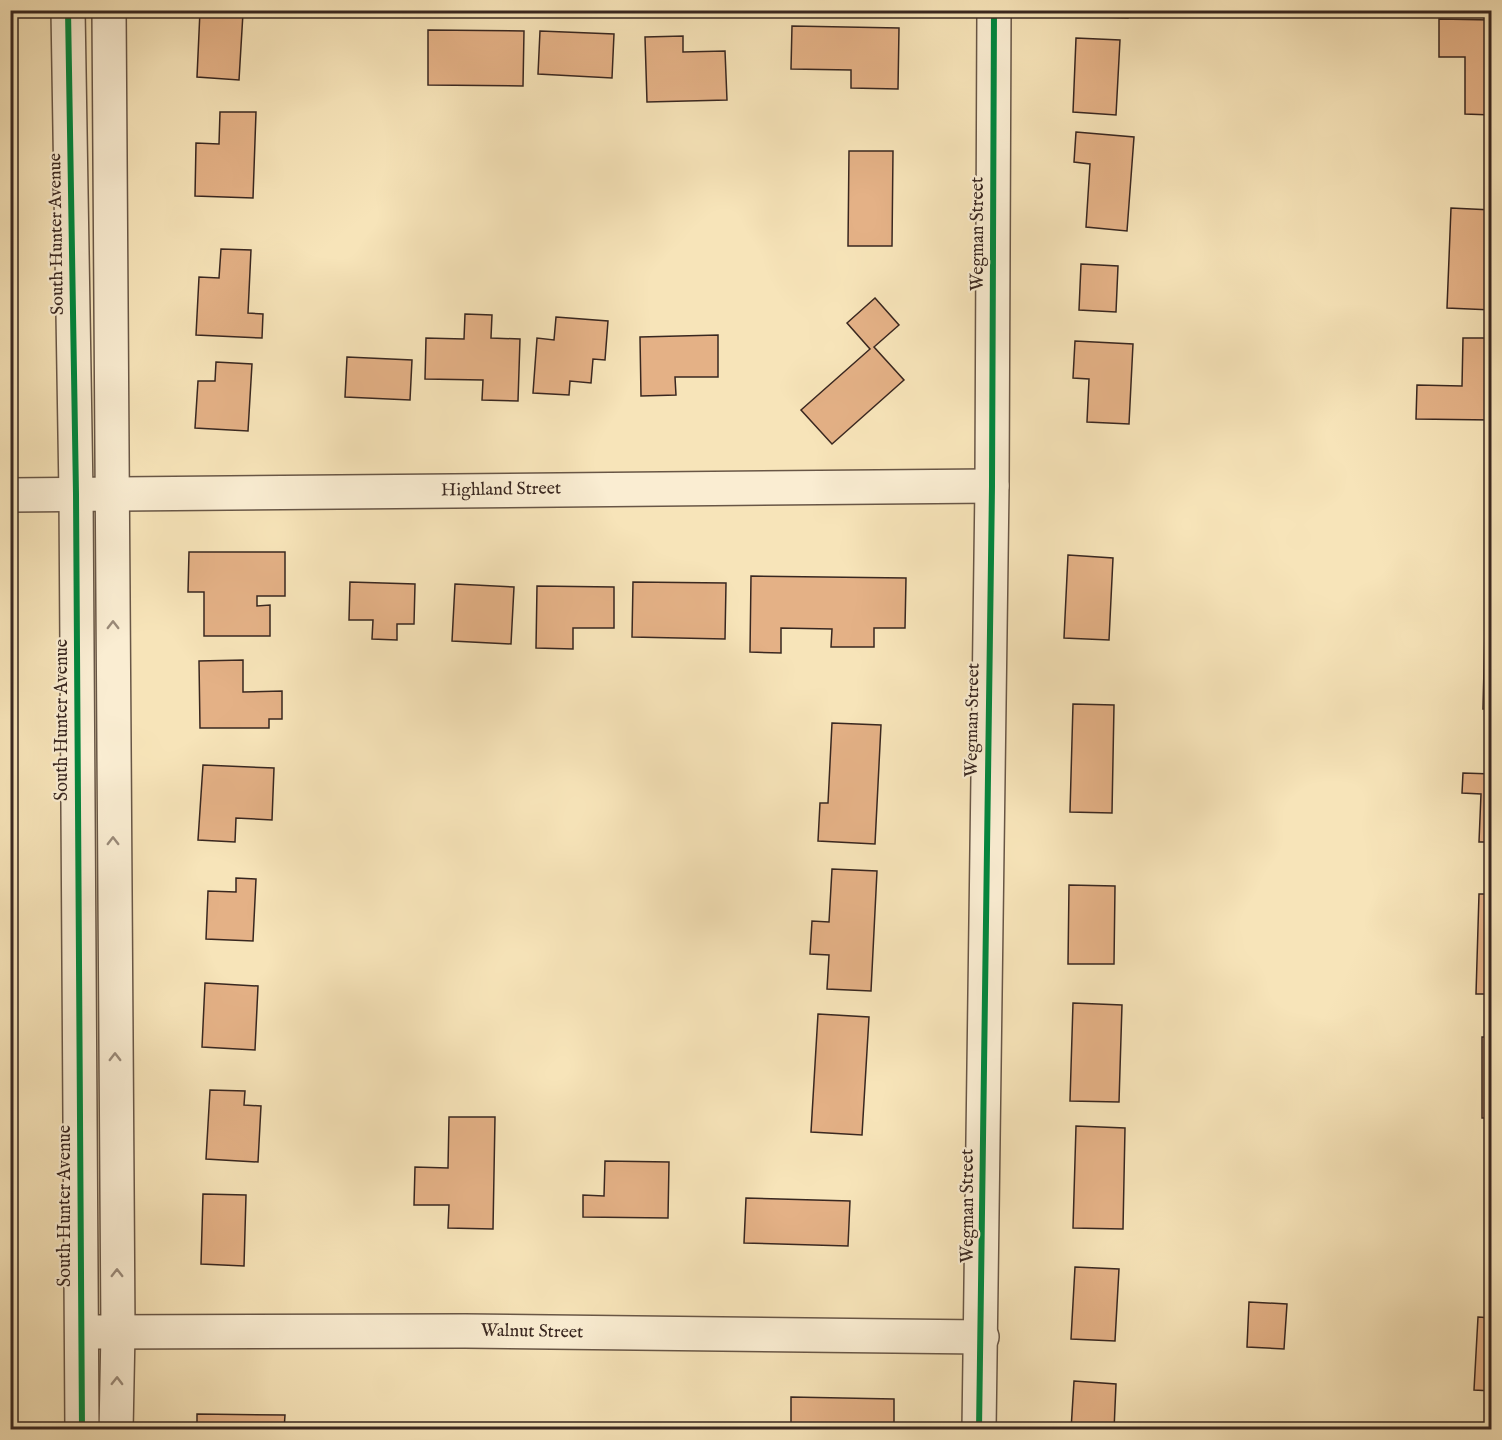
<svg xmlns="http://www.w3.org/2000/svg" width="1502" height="1440" font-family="'IM FELL English',serif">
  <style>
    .building { fill: #e4b186; stroke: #392720; stroke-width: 1.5 }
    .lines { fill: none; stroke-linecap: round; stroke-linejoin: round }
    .minor-casing { stroke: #685646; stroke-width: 36 }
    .minor { stroke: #faedd2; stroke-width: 33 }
    .cycleway-casing { stroke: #faedd2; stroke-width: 10 }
    .cycleway { stroke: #00873e; stroke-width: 6 }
    .oneway { stroke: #9a8a79 }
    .labels { text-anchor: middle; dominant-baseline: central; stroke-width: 4.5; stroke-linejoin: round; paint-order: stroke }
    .street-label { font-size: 18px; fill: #392720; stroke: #faedd2 }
  </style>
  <rect width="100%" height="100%" fill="#f7e4b9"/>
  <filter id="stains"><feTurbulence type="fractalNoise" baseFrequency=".00333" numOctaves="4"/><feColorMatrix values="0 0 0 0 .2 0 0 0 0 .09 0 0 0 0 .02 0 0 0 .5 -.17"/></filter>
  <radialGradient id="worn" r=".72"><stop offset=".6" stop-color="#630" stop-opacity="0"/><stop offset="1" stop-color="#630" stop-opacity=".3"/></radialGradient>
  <g class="building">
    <polygon points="1076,10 1129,10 1128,18 1075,16"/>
    <polygon points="200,11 243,13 239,80 197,77"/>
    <polygon points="1439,19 1492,20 1492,115 1465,114 1465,57 1439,57"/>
    <polygon points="792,26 899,28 898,89 851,88 851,70 791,69"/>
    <polygon points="428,30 524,31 523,86 428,85"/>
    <polygon points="540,31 614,34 612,78 538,74"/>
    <polygon points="683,36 683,52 725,51 727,100 647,102 645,37"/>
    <polygon points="1076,38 1120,40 1116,115 1073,112"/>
    <polygon points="220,112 256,112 253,198 195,196 196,143 219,144"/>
    <polygon points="1076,132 1134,137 1127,231 1086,227 1090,164 1074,162"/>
    <polygon points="849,151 893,151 892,246 848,246"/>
    <polygon points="1451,208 1492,210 1492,310 1447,308"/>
    <polygon points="221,249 251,250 248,313 263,314 262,338 196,335 199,277 219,278"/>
    <polygon points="1081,264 1118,266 1116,312 1079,310"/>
    <polygon points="875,298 899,325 874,347 904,380 832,444 801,410 870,349 847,323"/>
    <polygon points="465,314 492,315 491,338 520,339 518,401 482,400 483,380 425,379 426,338 464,339"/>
    <polygon points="556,317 608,321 605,360 593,359 591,383 570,381 569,395 533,393 537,338 554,340"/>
    <polygon points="718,335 718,377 675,377 676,395 641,396 640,337"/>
    <polygon points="1463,338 1492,338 1492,420 1416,419 1417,385 1462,386"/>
    <polygon points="1075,341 1133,344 1129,424 1087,422 1089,379 1073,378"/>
    <polygon points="347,357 412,360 410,400 345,397"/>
    <polygon points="216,362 252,364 248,431 195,428 198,381 215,381"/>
    <polygon points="189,552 285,552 285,596 257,596 257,606 270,605 270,636 204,636 204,592 188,592"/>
    <polygon points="1068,555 1113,558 1109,640 1064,638"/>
    <polygon points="751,576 906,578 905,628 874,628 874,647 831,647 832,629 781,628 781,653 750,652"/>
    <polygon points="350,582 415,584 414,624 397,624 397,640 372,639 373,620 349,620"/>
    <polygon points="633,582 726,583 725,639 632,637"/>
    <polygon points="455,584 514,587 511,644 452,641"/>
    <polygon points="537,586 614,587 614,628 573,628 573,649 536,648"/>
    <polygon points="1485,628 1492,628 1492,709 1483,709"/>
    <polygon points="243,660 243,692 282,691 282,719 269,719 269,728 200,728 199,661"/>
    <polygon points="1073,704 1114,705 1112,813 1070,812"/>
    <polygon points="832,723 881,725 875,844 818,841 820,803 828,803"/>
    <polygon points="203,765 274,768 272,820 236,818 235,842 198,840"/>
    <polygon points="1463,773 1492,774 1492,842 1479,842 1481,794 1462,793"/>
    <polygon points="10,824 15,824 13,869 10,869"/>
    <polygon points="832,869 877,871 871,991 827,989 829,955 810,954 812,921 829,922"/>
    <polygon points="236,878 256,879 253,941 206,939 208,891 236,892"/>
    <polygon points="1069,885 1115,886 1114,964 1068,964"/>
    <polygon points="1479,894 1492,894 1492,994 1476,994"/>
    <polygon points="205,983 258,986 255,1050 202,1047"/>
    <polygon points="1073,1003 1122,1005 1119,1102 1070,1101"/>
    <polygon points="818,1014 869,1017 862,1135 811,1132"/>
    <rect x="1482" y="1037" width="10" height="81"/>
    <polygon points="210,1090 245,1091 244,1105 261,1106 258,1162 206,1159"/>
    <polygon points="449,1117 495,1117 493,1229 448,1228 449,1205 414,1205 415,1167 448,1168"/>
    <polygon points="1076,1126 1125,1128 1123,1229 1073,1228"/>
    <polygon points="605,1161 669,1162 668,1218 583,1217 583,1195 604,1196"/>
    <polygon points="203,1194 246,1195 244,1266 201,1264"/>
    <polygon points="746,1198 850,1201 848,1246 744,1243"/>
    <polygon points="1075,1267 1119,1269 1115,1341 1071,1339"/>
    <polygon points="1249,1302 1287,1304 1284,1349 1247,1347"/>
    <polygon points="1478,1317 1492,1318 1492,1391 1474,1390"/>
    <polygon points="1074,1381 1116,1384 1114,1430 1071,1430"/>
    <polygon points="791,1397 894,1399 894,1430 791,1430"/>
    <polygon points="197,1414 285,1415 284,1430 197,1430"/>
  </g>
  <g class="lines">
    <defs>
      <g id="minor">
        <polyline points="68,10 76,494 82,1430"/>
        <polyline points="109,10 118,1332 116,1430"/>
        <polyline points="10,495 992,486"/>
        <polyline points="95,1332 465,1331 982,1337"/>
        <polyline points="979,1430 992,486 994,10"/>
      </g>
    </defs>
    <use href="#minor" class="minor-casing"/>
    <use href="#minor" class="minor"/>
    <defs>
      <g id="cycleway">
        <polyline points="68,10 76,494 82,1430"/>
        <polyline points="979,1430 992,486 994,10"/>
      </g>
    </defs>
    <use href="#cycleway" class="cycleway-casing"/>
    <use href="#cycleway" class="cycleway"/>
  </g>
  <defs><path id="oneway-chevron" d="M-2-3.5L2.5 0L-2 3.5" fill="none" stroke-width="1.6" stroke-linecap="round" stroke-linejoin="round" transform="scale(1.5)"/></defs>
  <g class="oneway">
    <use href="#oneway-chevron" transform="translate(113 625) rotate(-90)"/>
    <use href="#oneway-chevron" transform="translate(113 841) rotate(-90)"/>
    <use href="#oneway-chevron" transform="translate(115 1057) rotate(-90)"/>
    <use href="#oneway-chevron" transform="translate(117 1273) rotate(-90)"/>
    <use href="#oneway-chevron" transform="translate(117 1381) rotate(-89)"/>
  </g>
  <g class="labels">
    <g class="street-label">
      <text transform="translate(57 234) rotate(-91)">South Hunter Avenue</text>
      <text transform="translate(978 234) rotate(-90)">Wegman Street</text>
      <text transform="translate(501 490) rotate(-1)">Highland Street</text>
      <text transform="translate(62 720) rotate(-90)">South Hunter Avenue</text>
      <text transform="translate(973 720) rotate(-89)">Wegman Street</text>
      <text transform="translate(65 1206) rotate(-90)">South Hunter Avenue</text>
      <text transform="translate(968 1206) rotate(-90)">Wegman Street</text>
      <text transform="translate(532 1332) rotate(1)">Walnut Street</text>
    </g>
  </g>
  <rect width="1502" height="1440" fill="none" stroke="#f7e4b9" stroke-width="36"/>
  <rect x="12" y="12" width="1478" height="1416" fill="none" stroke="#392720" stroke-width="3"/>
  <rect x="18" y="18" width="1466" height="1404" fill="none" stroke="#392720" stroke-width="1.5"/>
  <rect width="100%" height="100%" filter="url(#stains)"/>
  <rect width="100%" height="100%" fill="url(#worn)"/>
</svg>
